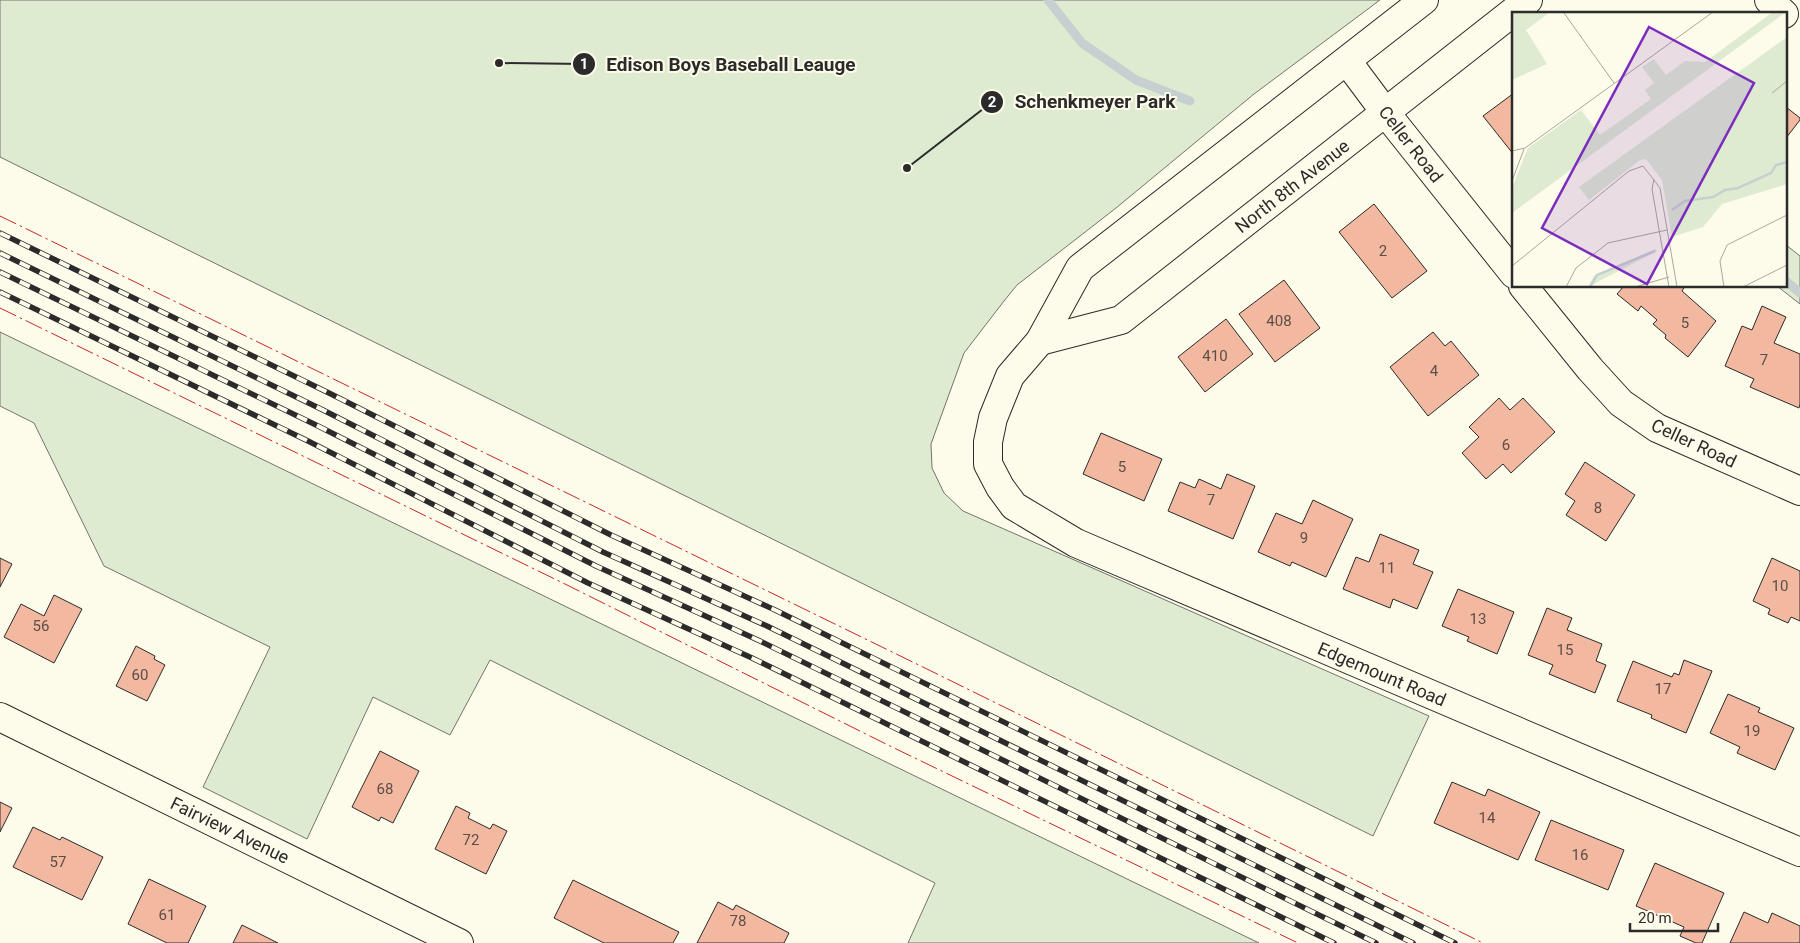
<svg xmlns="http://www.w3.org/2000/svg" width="1800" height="943" font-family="Roboto,sans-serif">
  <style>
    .green { fill: #deebd1; stroke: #74746e }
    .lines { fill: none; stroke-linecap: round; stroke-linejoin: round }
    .stream { stroke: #c7d0d0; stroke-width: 9 }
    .building { fill: #f2b8a0; stroke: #2b2b2b }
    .minor-casing { stroke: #2b2b2b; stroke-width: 30 }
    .minor { stroke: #fdfbea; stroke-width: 28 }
    .rail-casing { stroke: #2b2b2b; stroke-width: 5.5 }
    .rail { stroke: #fdfbea; stroke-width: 4; stroke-dasharray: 11; stroke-linecap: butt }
    .power { stroke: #c62828; stroke-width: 1; stroke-dasharray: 18 4 2.5 4; stroke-linecap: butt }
    .labels { text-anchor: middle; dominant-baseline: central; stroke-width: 4; stroke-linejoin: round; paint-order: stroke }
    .number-label { font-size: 15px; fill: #5d4e48 }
    .street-label { font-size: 18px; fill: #2b2b2b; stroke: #fdfbea }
    .inset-river { fill: none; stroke: #c7d0d0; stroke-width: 2.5 }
    .inset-road { fill: none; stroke: #a9a89e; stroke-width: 1 }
    .view { fill: #7b2cbf; fill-opacity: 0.15; stroke: #7b2cbf; stroke-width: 2.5 }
    .inset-edge { fill: none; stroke: #2b2b2b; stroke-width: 2.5 }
    .leader { fill: none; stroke: #2b2b2b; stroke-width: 2 }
    .callout-dot { fill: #2b2b2b; stroke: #fdfbea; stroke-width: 2 }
    .mark-label { font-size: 15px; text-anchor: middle; font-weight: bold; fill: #fff }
    .callout-label { font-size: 19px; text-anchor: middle; font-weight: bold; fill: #2b2b2b; stroke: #fdfbea; stroke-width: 4; stroke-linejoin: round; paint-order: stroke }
  </style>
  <rect width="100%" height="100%" fill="#fdfbea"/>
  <g class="green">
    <polygon points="0,0 1380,0 1254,94 1116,208 1017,285 1004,301 964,353 931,444 932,468 944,493 963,511 1429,716 1373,836 0,157"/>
    <polygon points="1786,245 1800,256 1800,304 1777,286 1786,286"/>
    <polygon points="0,332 1259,943 908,943 935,883 490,660 450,735 373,697 307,839 203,787 270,647 104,566 34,423 0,406"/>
  </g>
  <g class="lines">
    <g class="stream">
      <polyline points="1048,0 1082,43 1136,80 1190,101"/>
      <polyline points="1786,281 1800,293"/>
    </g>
  </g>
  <g class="building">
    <polygon points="1514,93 1514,155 1483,116"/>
    <polygon points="1786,107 1800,118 1800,120 1786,138"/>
    <polygon points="1374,204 1427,271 1392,298 1339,232"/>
    <polygon points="1284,280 1320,328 1275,362 1239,314"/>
    <polygon points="1624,286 1685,286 1682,291 1716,321 1688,357 1665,338 1666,335 1653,324 1657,320 1641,306 1638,311 1617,294"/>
    <polygon points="1762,306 1786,317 1774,343 1800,354 1800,404 1799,408 1750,387 1754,379 1725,366 1742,326 1752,330"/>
    <polygon points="1226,319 1253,354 1205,392 1178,357"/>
    <polygon points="1433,332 1445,346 1451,341 1479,375 1428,416 1390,367"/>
    <polygon points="1499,398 1510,410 1523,398 1555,432 1511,473 1503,464 1486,479 1462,453 1479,437 1469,427"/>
    <polygon points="1101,433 1162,459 1144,501 1083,474"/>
    <polygon points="1585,462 1635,495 1606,541 1566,515 1575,501 1565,494"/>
    <polygon points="1227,474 1255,486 1233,539 1168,511 1180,482 1195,488 1199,479 1221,489"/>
    <polygon points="1313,500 1353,519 1326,577 1292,562 1290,566 1258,552 1276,513 1302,524"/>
    <polygon points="1380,534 1419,550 1413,564 1433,572 1417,609 1393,599 1390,608 1343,589 1356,557 1369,562"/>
    <polygon points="0,558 12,564 0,587"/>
    <polygon points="1772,558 1800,571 1800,621 1791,617 1788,623 1768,614 1770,609 1753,601"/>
    <polygon points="1458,589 1514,612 1497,654 1467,641 1469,637 1442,626"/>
    <polygon points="54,595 82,609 54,663 4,637 21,604 44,616"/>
    <polygon points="1547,608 1572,618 1567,630 1602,644 1596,661 1606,665 1595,693 1549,674 1553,665 1528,655"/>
    <polygon points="136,646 155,656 154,659 165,665 147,701 116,686"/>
    <polygon points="1684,660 1712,671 1686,733 1651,718 1652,715 1617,701 1633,661 1672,677 1674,673 1679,675"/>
    <polygon points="1728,694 1760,708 1758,712 1794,728 1775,770 1737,753 1740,747 1710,733"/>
    <polygon points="380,751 419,771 393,823 381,817 379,821 352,807"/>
    <polygon points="1452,782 1485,796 1488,789 1540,812 1518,860 1434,823"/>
    <polygon points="0,802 12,808 0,832"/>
    <polygon points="456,806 470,813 468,818 490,829 493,824 507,831 486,874 435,849"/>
    <polygon points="1551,820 1624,850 1608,890 1535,860"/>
    <polygon points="33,827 60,840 62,837 103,857 82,900 13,867"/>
    <polygon points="1655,863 1724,893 1702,943 1696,943 1680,936 1684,927 1636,906"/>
    <polygon points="149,879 206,906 188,943 167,943 128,924"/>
    <polygon points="573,880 679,932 673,943 604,943 554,918"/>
    <polygon points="718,902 733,910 736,905 789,933 784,943 697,943"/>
    <polygon points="1744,912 1768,923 1772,913 1800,926 1800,943 1730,943"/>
    <polygon points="242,925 278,943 233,943"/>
  </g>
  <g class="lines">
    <defs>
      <g id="minor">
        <polyline points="1424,0 1080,268 1040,341 1010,376 993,418 988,442 988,464 1000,487 1014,506 1076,543 1800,852"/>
        <polyline points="1769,0 1784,14"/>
        <polyline points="1347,61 1385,112 1514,274"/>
        <polyline points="1523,286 1590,369 1621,403 1657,428 1800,491"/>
        <polyline points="1040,341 1121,320 1528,0"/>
        <polyline points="0,717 459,943"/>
      </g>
    </defs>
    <use href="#minor" class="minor-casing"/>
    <use href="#minor" class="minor"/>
    <defs>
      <g id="rail">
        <polyline points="0,233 331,394 611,535 775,610 1455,943"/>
        <polyline points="0,253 323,410 603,552 767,626 1413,943"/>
        <polyline points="0,272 316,425 596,566 760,641 1376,943"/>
        <polyline points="0,292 308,441 588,583 752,658 1334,943"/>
      </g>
    </defs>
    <use href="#rail" class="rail-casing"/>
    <use href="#rail" class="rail"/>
    <g class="power">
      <polyline points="0,216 929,670 1483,943"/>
      <polyline points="0,308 567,585 892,747 1298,943"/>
    </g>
  </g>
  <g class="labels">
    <g class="number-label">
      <text x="1383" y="251">2</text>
      <text x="1279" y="321">408</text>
      <text x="1685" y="323">5</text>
      <text x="1215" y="356">410</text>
      <text x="1764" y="360">7</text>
      <text x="1434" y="371">4</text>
      <text x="1506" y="445">6</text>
      <text x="1122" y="467">5</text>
      <text x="1211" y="500">7</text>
      <text x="1598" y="508">8</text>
      <text x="1304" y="538">9</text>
      <text x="1387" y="568">11</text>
      <text x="1780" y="586">10</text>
      <text x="1478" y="619">13</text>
      <text x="41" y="626">56</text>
      <text x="1565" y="650">15</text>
      <text x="140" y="675">60</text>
      <text x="1663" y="689">17</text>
      <text x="1752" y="731">19</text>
      <text x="385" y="789">68</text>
      <text x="1487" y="818">14</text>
      <text x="471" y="840">72</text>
      <text x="1580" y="855">16</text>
      <text x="58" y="862">57</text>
      <text x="167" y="915">61</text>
      <text x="738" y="921">78</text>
    </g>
    <g class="street-label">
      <text transform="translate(1411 144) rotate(52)">Celler Road</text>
      <text transform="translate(1292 186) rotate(-38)">North 8th Avenue</text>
      <text transform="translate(1694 443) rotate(25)">Celler Road</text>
      <text transform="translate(1382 674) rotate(23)">Edgemount Road</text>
      <text transform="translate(230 830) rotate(26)">Fairview Avenue</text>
    </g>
  </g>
  <g transform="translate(1512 12)">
    <rect width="275" height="275" fill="#fdfbea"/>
    <path d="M0,0H38L14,18L35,52L0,68ZM261,0H274L0,201V176L16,136L69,98L88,123L139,87L133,78L142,71L130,55L142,47L154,63L173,49L193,50ZM275,25V172L210,192L191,215L160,225L150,168L134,147L128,148L77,188L67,175ZM143,237L145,239L76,275L82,264Z" fill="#deebd1"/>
    <path class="inset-river" d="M160,198L173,189L201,185L213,178L226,176L259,161L264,153L275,150M78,275L85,263L143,239"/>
    <path class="inset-road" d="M52,1L102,71M260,81L275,69M0,139L13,136L201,0M142,167L140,177L157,275M0,169L12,137M0,254L117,159L131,154L148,176L165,275M54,275L64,256L96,231L155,218M123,275L157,265M212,275L208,249L215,233L275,203M231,275L275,253"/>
    <path class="view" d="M137,15L242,71L135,272L30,216Z"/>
    <rect width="275" height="275" class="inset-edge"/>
  </g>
  <path class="leader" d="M499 63L584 64M907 168L992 102"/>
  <g class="callout-dot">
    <circle cx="499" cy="63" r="5"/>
    <circle cx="907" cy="168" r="5"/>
    <circle cx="584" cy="64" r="12"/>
    <circle cx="992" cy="102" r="12"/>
  </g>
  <g class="mark-label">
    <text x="584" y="69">1</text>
    <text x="992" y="107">2</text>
  </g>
  <g class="callout-label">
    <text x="731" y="71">Edison Boys Baseball Leauge</text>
    <text x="1095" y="108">Schenkmeyer Park</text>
  </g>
  <path d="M1630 923v8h88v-8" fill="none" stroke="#2b2b2b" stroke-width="2.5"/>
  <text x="1638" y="923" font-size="15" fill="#2b2b2b" stroke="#fdfbea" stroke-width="4" paint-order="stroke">20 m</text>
</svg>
